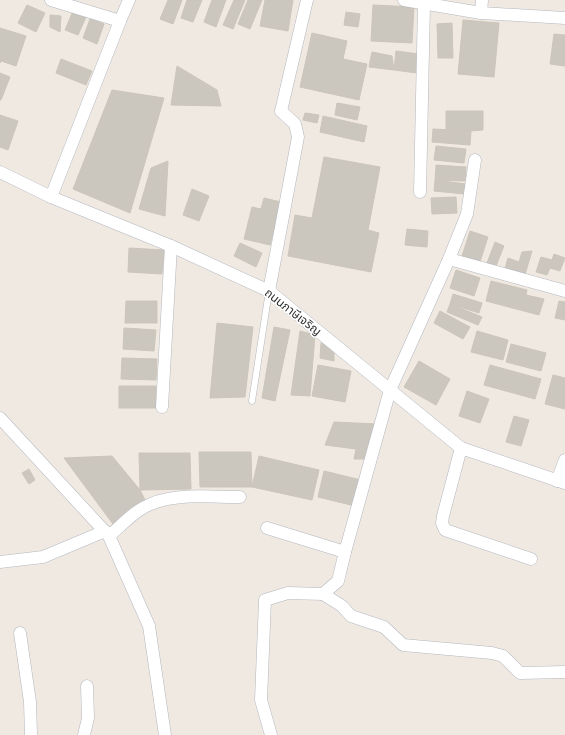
<svg xmlns="http://www.w3.org/2000/svg" width="565" height="735" font-family="'Archivo Narrow','Noto Sans Thai',sans-serif">
  <style>
    .building { fill: #cbc7bf; stroke: #cbc5ba }
    .lines { fill: none; stroke-linecap: round; stroke-linejoin: round }
    .service-casing { stroke: #b4b7c1; stroke-width: 7 }
    .minor-casing { stroke: #b4b7c1; stroke-width: 13 }
    .service { stroke: #fff; stroke-width: 6 }
    .minor { stroke: #fff; stroke-width: 12 }
    .labels { text-anchor: middle; dominant-baseline: central; stroke-width: 3; stroke-linejoin: round; paint-order: stroke }
    .street-label { font-size: 12px; fill: #2e2e2e; stroke: #fff }
  </style>
  <rect width="100%" height="100%" fill="#efe9e1"/>
  <g class="building">
    <polygon points="168,0 182,0 173,24 160,19"/>
    <polygon points="187,0 202,0 193,22 181,18"/>
    <polygon points="212,0 226,0 216,27 204,22"/>
    <polygon points="234,0 245,0 233,29 223,25"/>
    <polygon points="248,0 262,0 250,29 238,24"/>
    <polygon points="265,0 293,0 288,31 260,26"/>
    <polygon points="27,5 45,13 36,32 18,23"/>
    <polygon points="373,5 414,7 412,43 371,41"/>
    <polygon points="73,11 86,17 78,35 65,30"/>
    <polygon points="346,12 360,14 358,27 344,25"/>
    <polygon points="50,15 61,16 60,32 50,27"/>
    <polygon points="90,19 104,24 97,44 83,38"/>
    <polygon points="463,20 499,23 494,77 458,74"/>
    <polygon points="452,23 453,58 438,58 437,24"/>
    <polygon points="0,28 26,36 16,66 1,61 0,63"/>
    <polygon points="312,33 347,41 343,59 367,64 359,100 300,87"/>
    <polygon points="554,34 565,35 565,66 550,64"/>
    <polygon points="396,51 419,54 417,73 394,70"/>
    <polygon points="372,52 392,56 394,70 369,67"/>
    <polygon points="61,59 92,71 86,85 56,73"/>
    <polygon points="177,66 217,90 221,106 171,105"/>
    <polygon points="0,73 10,77 1,100 0,100"/>
    <polygon points="112,90 164,98 130,213 73,189"/>
    <polygon points="337,103 360,107 357,120 335,115"/>
    <polygon points="446,111 483,111 483,130 471,131 446,129"/>
    <polygon points="305,113 319,115 317,123 303,120"/>
    <polygon points="0,115 18,121 8,150 0,147"/>
    <polygon points="323,116 367,126 364,142 320,132"/>
    <polygon points="433,129 471,131 470,145 432,142"/>
    <polygon points="436,146 466,149 464,163 434,160"/>
    <polygon points="324,157 380,167 368,230 379,233 371,272 288,256 295,215 312,218"/>
    <polygon points="168,161 165,216 139,209 151,168"/>
    <polygon points="436,165 466,167 465,181 435,180"/>
    <polygon points="435,180 466,184 465,194 434,191"/>
    <polygon points="192,189 209,196 199,221 183,215"/>
    <polygon points="456,197 457,213 432,214 431,198"/>
    <polygon points="264,198 281,202 270,245 244,239 252,207 261,209"/>
    <polygon points="407,229 428,231 427,247 405,245"/>
    <polygon points="470,231 488,237 480,262 462,256"/>
    <polygon points="495,242 504,246 496,266 487,263"/>
    <polygon points="240,243 262,253 256,267 234,256"/>
    <polygon points="129,248 164,250 162,274 128,272"/>
    <polygon points="532,251 524,278 504,272 508,258 519,262 522,252"/>
    <polygon points="554,254 565,258 560,271 550,268 547,275 536,272 541,257 552,260"/>
    <polygon points="456,270 480,278 474,296 450,288"/>
    <polygon points="491,281 527,290 526,295 544,299 539,315 486,301"/>
    <polygon points="453,294 482,303 479,313 450,304"/>
    <polygon points="126,301 157,301 157,323 125,323"/>
    <polygon points="559,301 565,302 565,320 555,318"/>
    <polygon points="450,304 482,317 478,325 447,312"/>
    <polygon points="440,311 470,327 463,339 434,323"/>
    <polygon points="217,323 253,327 245,397 210,398"/>
    <polygon points="274,327 290,330 275,401 262,398"/>
    <polygon points="124,328 156,330 154,351 123,349"/>
    <polygon points="300,331 315,335 310,396 291,395"/>
    <polygon points="477,331 508,340 503,360 471,352"/>
    <polygon points="321,343 334,349 334,361 320,358"/>
    <polygon points="511,344 546,353 541,371 506,362"/>
    <polygon points="122,358 157,359 156,380 121,379"/>
    <polygon points="419,361 450,379 436,405 404,387"/>
    <polygon points="318,365 351,371 345,402 312,396"/>
    <polygon points="490,365 541,379 535,399 484,385"/>
    <polygon points="553,375 565,378 565,409 545,404"/>
    <rect x="119" y="386" width="37" height="22"/>
    <polygon points="467,391 489,399 480,423 459,416"/>
    <polygon points="514,416 529,420 521,446 506,442"/>
    <polygon points="334,422 377,424 367,459 354,459 356,449 325,445"/>
    <polygon points="199,452 251,452 252,487 200,487"/>
    <polygon points="139,453 190,453 191,489 140,490"/>
    <polygon points="112,456 140,490 145,500 113,524 64,458"/>
    <polygon points="259,456 319,470 312,500 252,487"/>
    <polygon points="29,469 35,480 29,484 22,473"/>
    <polygon points="324,471 361,480 355,506 318,497"/>
  </g>
  <g class="lines">
    <defs>
      <polyline id="service" points="252,401 269,291"/>
      <g id="minor">
        <polyline points="51,0 120,21"/>
        <polyline points="404,0 481,13 565,18"/>
        <polyline points="481,13 482,0"/>
        <polyline points="0,172 51,197 171,246 269,291 461,448 565,483"/>
        <polyline points="420,192 424,4"/>
        <polyline points="51,197 120,21 129,0"/>
        <polyline points="449,259 565,291"/>
        <polyline points="269,291 298,137 295,124 281,111 307,0"/>
        <polyline points="162,407 171,246"/>
        <polyline points="0,418 109,536 149,626 165,735"/>
        <polyline points="461,448 443,516 442,523 445,530 531,559"/>
        <polyline points="557,481 565,460"/>
        <polyline points="267,528 345,552"/>
        <path d="M109,536C122,525 135,510 151,504C177,493 212,497 240,497"/>
        <polyline points="0,562 43,557 105,531"/>
        <polyline points="323,594 342,606 351,616 384,627 403,645 492,653 503,656 520,673 565,672"/>
        <polyline points="20,633 30,702 31,735"/>
        <polyline points="84,735 88,718 87,686"/>
        <polyline points="271,735 261,700 265,600 288,593 323,594 338,581 345,552 390,390 449,259 467,214 475,160"/>
      </g>
    </defs>
    <use href="#service" class="service-casing"/>
    <use href="#minor" class="minor-casing"/>
    <use href="#service" class="service"/>
    <use href="#minor" class="minor"/>
  </g>
  <g class="labels">
    <g class="street-label">
      <text transform="translate(293 312) rotate(38)">ถนนภาษีเจริญ</text>
    </g>
  </g>
</svg>
